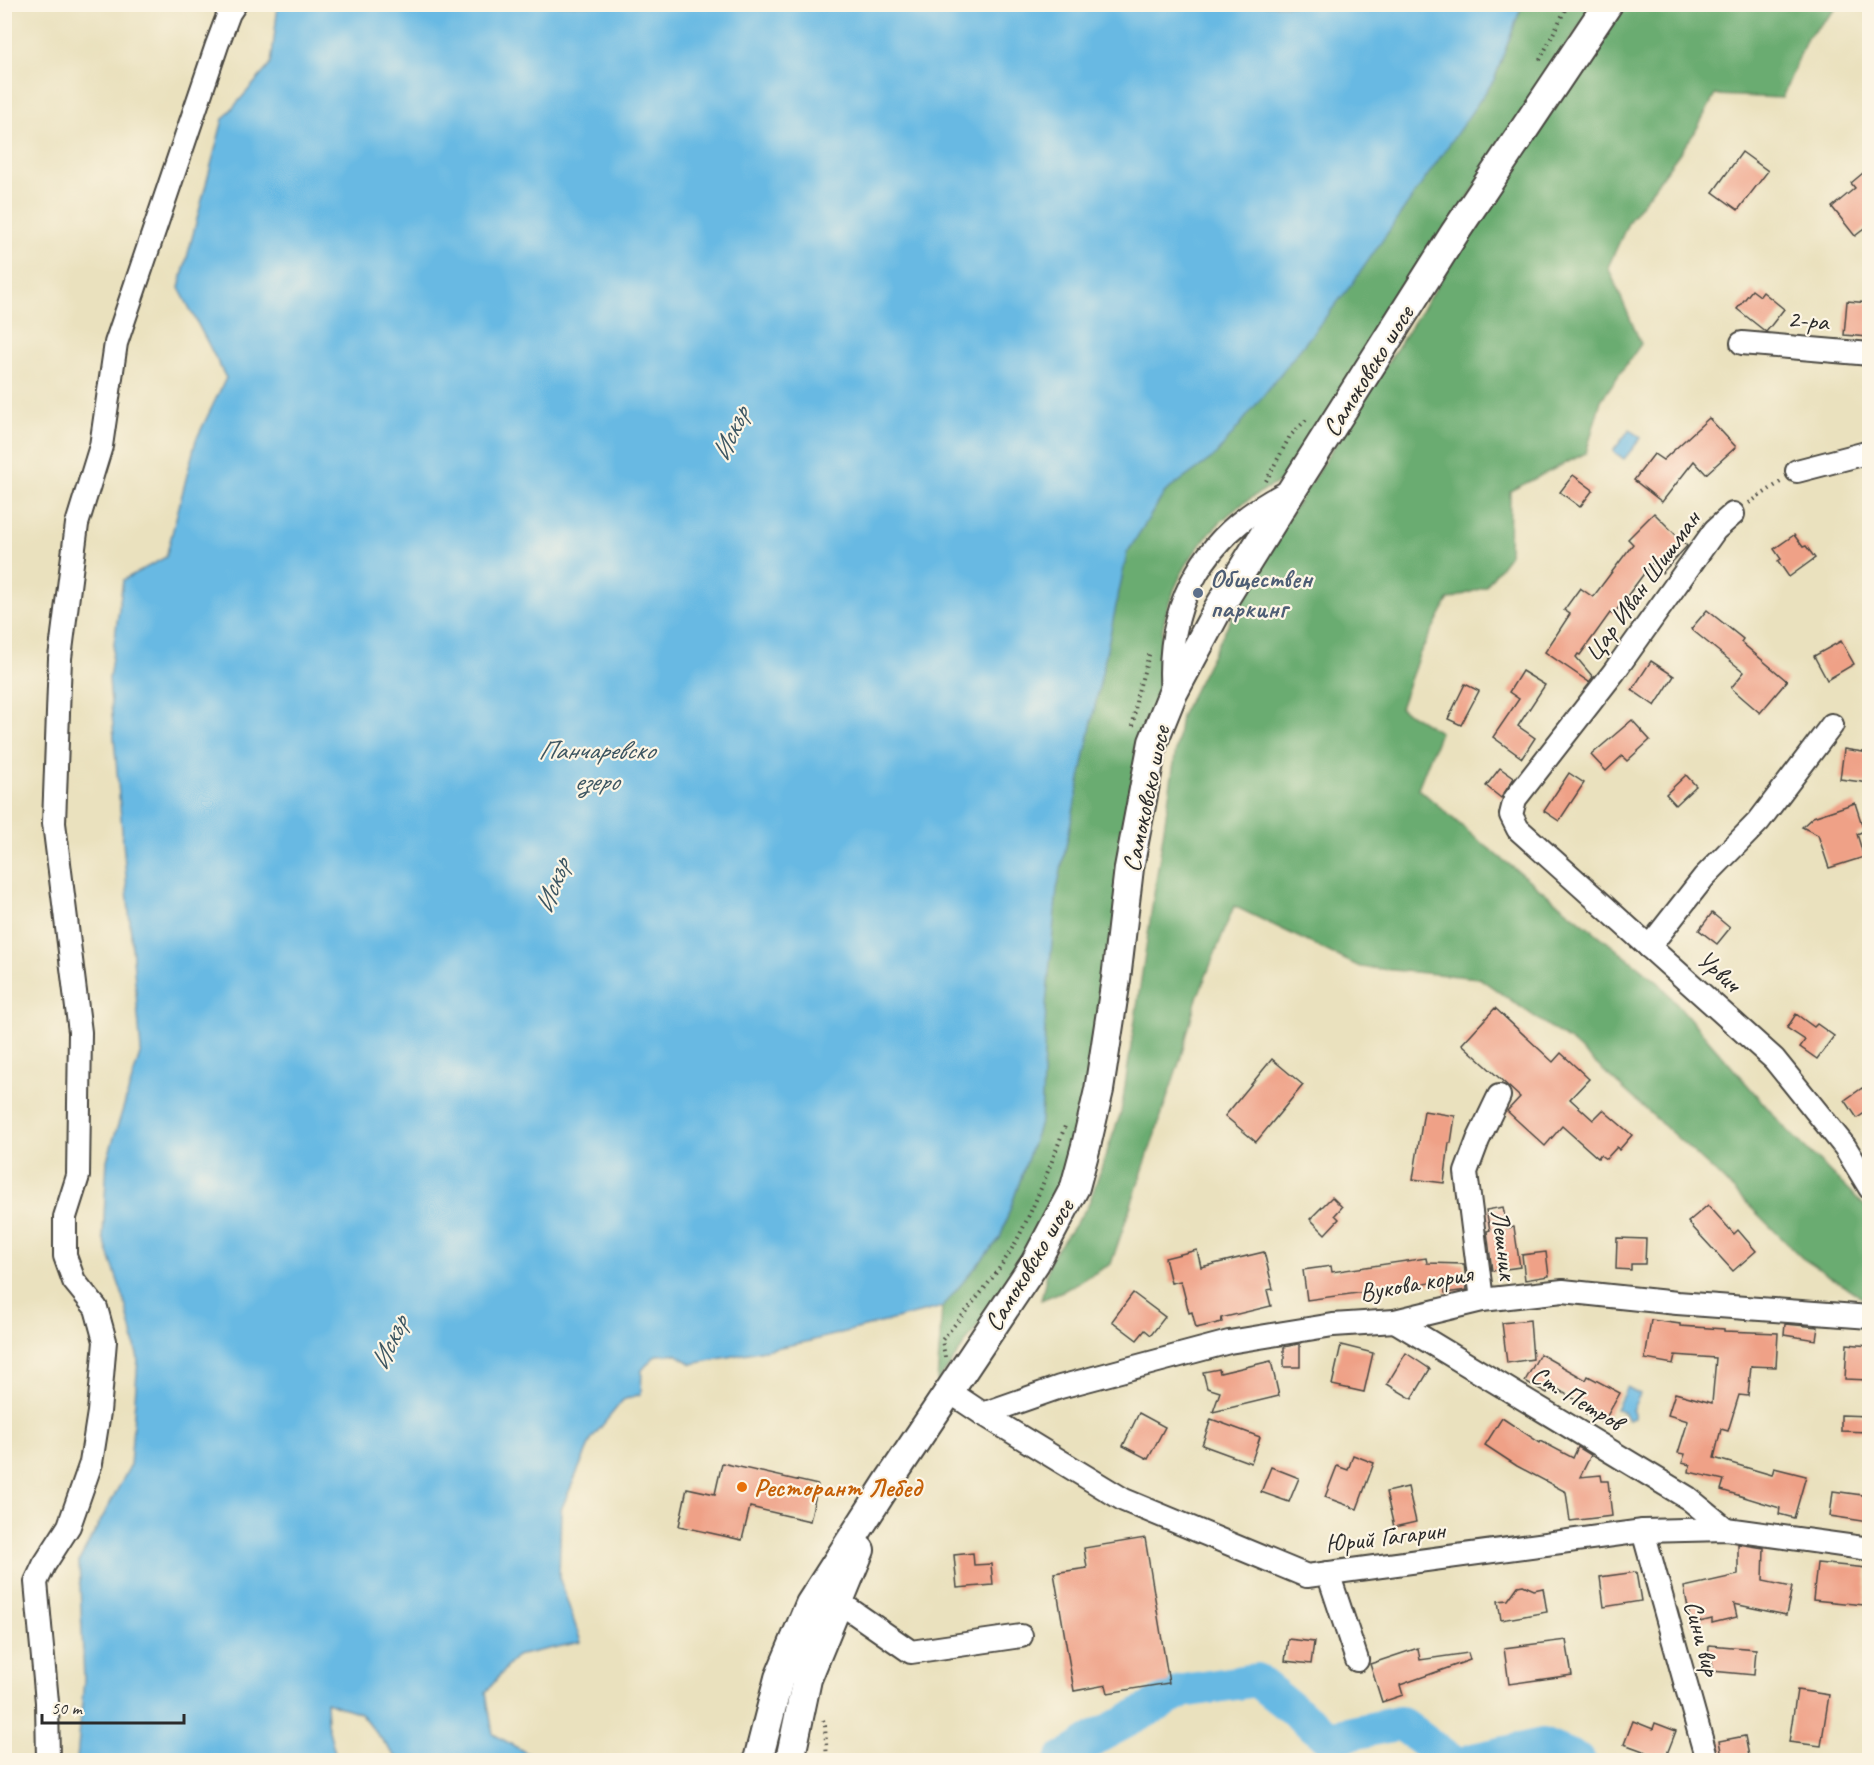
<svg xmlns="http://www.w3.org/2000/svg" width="1874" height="1765" font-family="Caveat,sans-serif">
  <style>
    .forest { fill: #6aac71; stroke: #4a6c4e; stroke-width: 1.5 }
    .water { fill: #68b9e3; stroke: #4a7287; stroke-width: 1.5 }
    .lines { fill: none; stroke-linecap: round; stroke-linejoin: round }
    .river { stroke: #68b9e3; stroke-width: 34 }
    .building { fill: #efa187 }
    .minor-casing { stroke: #484641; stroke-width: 26 }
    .major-casing { stroke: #484641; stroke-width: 32 }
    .path { stroke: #484641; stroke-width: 4; stroke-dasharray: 1.5 4.5; stroke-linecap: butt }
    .minor { stroke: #fff; stroke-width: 22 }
    .major { stroke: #fff; stroke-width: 28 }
    .service-dot { fill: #5c6f8a; stroke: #fcf5e5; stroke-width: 2 }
    .food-dot { fill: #e8710a; stroke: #fcf5e5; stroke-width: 2 }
    .labels { text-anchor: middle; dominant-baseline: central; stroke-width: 4.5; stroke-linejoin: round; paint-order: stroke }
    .street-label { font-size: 26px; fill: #2b2b2b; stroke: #fcf5e5 }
    .service-label { font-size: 26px; font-weight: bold; fill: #4e5e75; stroke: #fcf5e5; text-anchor: start }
    .food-label { font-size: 26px; font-weight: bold; fill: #c56008; stroke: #fcf5e5; text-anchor: start }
    .water-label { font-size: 27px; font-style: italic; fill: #3d5662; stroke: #fcf5e5 }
  </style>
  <rect width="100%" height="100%" fill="#fcf5e5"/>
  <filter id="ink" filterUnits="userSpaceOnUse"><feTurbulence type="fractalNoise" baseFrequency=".0167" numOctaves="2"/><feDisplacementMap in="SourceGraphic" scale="12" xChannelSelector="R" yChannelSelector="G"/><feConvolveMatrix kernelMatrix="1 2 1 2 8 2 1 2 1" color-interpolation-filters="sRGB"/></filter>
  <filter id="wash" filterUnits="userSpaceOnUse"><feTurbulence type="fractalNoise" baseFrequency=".008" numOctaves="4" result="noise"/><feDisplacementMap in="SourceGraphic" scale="24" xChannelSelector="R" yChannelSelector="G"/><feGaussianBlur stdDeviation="1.35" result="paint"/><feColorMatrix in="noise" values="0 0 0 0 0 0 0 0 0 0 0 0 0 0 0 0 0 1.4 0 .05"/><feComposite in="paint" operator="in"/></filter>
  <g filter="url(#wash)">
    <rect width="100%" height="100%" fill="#eae1be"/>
    <g class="forest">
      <path d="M1522,5H1593L1286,479C1197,519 1153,595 1159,692L1077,1143L1057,1196L1024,1261L937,1383L942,1307L1000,1238L1041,1120L1046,1005L1057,889L1127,553L1165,492L1216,455L1494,80Z"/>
      <polygon points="1617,5 1840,5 1807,38 1782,98 1715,95 1695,132 1629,221 1608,267 1641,344 1601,400 1586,453 1510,491 1509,556 1485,587 1448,600 1419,655 1400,708 1440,732 1418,788 1472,835 1659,983 1784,1127 1869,1210 1869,1302 1802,1258 1715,1172 1574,1044 1479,978 1360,967 1234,906 1196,1001 1180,1060 1111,1264 1065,1290 1041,1300 1050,1259 1088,1206 1121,1112 1181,716 1260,562"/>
    </g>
    <g class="water">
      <polygon points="278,5 1522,5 1494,80 1352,284 1216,455 1165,492 1127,553 1057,889 1046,1005 1041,1120 1000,1238 942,1307 806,1342 692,1364 676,1354 656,1355 642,1370 641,1394 623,1400 592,1438 561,1510 559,1577 581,1642 516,1656 486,1692 493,1734 539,1760 406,1760 396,1757 360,1713 326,1702 327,1723 337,1760 77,1760 84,1679 79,1561 130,1466 138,1359 124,1299 103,1237 107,1160 141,1051 109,679 123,580 166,557 196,440 226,378 179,288 223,119 271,64"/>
      <polygon points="1630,429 1641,438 1624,459 1613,451"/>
      <polygon points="1627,1387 1640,1394 1632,1410 1634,1413 1634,1418 1628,1420 1624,1413 1616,1409"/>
    </g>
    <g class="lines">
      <g class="river">
        <polyline points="1062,1760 1097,1737 1183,1691 1256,1680 1329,1738 1400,1723 1450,1760"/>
        <polyline points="1472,1760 1542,1745 1578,1760"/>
      </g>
    </g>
    <g id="blocks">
      <g class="building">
        <polygon points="1742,152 1768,171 1738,210 1713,192"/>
        <polygon points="1869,168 1869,225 1855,236 1832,207 1855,188 1851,183"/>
        <polygon points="1752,290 1760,296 1763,292 1784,309 1766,332 1737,309"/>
        <polygon points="1847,301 1869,303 1869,337 1844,335"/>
        <polygon points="1709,418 1736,447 1706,474 1694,461 1662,502 1634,480 1654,454 1663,460"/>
        <polygon points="1573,475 1593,490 1580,507 1560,492"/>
        <polygon points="1654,513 1687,546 1662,573 1652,563 1613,615 1610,613 1580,655 1578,654 1576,657 1593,677 1589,682 1545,652 1570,614 1564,610 1580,588 1593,597 1633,544 1628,539"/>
        <polygon points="1794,535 1803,547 1806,546 1815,558 1789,577 1778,561 1781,559 1774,549"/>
        <polygon points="1707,610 1743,639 1741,642 1787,681 1760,713 1731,688 1744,672 1691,629"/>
        <polygon points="1841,641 1854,664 1827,680 1814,656"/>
        <polygon points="1651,661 1674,676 1655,706 1632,690"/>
        <polygon points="1522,671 1545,685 1518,726 1535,738 1522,758 1493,737 1519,699 1509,692"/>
        <polygon points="1465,684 1479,691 1461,725 1448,719"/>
        <polygon points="1632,720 1650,740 1627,761 1622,756 1606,771 1591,755"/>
        <polygon points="1844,749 1869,753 1869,783 1840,779"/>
        <polygon points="1500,768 1514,778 1501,798 1486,786"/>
        <polygon points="1569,773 1584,783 1559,821 1544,811"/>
        <polygon points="1686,775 1696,786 1676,805 1666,794"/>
        <polygon points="1855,803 1864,831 1857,834 1864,857 1829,868 1818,835 1802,827 1813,817"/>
        <polygon points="1712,913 1730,928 1717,944 1699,930"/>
        <polygon points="1495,1008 1553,1062 1561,1053 1589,1079 1570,1099 1593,1120 1603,1110 1632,1135 1619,1150 1617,1147 1606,1159 1600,1155 1598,1158 1562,1126 1545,1146 1507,1111 1520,1097 1462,1044"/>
        <polygon points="1796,1014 1814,1027 1817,1024 1834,1036 1817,1059 1800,1047 1805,1040 1787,1028"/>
        <polygon points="1272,1059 1303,1085 1256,1142 1225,1116"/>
        <polygon points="1862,1088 1869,1098 1869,1110 1857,1118 1845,1100"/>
        <polygon points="1424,1111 1455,1116 1451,1143 1449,1143 1444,1183 1413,1179"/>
        <polygon points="1332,1197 1342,1207 1335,1215 1339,1219 1325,1234 1310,1219"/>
        <polygon points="1708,1205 1734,1234 1738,1230 1756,1251 1733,1271 1688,1222"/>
        <polygon points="1503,1207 1507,1228 1514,1227 1520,1267 1492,1271 1487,1231 1490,1230 1486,1210"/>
        <polygon points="1617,1238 1646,1239 1645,1264 1631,1264 1631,1270 1616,1269"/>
        <polygon points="1197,1250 1201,1267 1264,1252 1273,1289 1267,1290 1271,1306 1221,1318 1222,1322 1196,1328 1192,1312 1189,1313 1181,1281 1171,1283 1165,1258"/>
        <polygon points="1546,1252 1549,1276 1525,1280 1522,1255"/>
        <polygon points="1426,1258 1427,1263 1464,1264 1467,1290 1445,1293 1445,1281 1307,1300 1303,1270 1331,1266 1332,1272"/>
        <polygon points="1133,1293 1165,1317 1151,1335 1145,1330 1137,1340 1112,1321"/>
        <polygon points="1530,1320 1533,1359 1507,1363 1502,1323"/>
        <polygon points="1651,1320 1680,1324 1680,1326 1724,1329 1724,1331 1778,1333 1776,1367 1751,1366 1748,1396 1739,1395 1728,1431 1721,1429 1714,1458 1772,1475 1774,1468 1806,1476 1794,1518 1779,1514 1780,1508 1721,1490 1724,1480 1689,1472 1690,1465 1682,1463 1685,1454 1678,1453 1688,1421 1668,1415 1675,1393 1712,1403 1716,1358 1675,1355 1673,1364 1645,1359"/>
        <polygon points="1785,1324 1818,1327 1816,1340 1784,1335"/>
        <polygon points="1298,1344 1300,1344 1300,1367 1284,1367 1284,1347"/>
        <polygon points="1847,1344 1869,1346 1869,1380 1845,1379"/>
        <polygon points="1341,1345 1373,1353 1364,1392 1332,1385"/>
        <polygon points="1406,1353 1430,1369 1412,1399 1387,1384"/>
        <polygon points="1540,1354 1586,1380 1588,1376 1620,1393 1603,1423 1585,1413 1588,1407 1552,1386 1547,1393 1525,1381"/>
        <polygon points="1271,1361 1279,1396 1213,1412 1220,1392 1207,1388 1203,1372 1219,1369 1220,1373"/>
        <polygon points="1139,1413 1165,1427 1148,1459 1123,1446"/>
        <polygon points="1841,1415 1869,1416 1869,1432 1841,1431"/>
        <polygon points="1502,1418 1540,1443 1541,1441 1573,1458 1578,1447 1591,1455 1580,1477 1601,1475 1602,1481 1608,1481 1612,1516 1570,1521 1566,1492 1517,1466 1485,1445"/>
        <polygon points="1211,1419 1260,1437 1251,1463 1202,1445"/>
        <polygon points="1353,1455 1374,1463 1357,1509 1325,1497 1337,1466 1348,1470"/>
        <polygon points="722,1463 818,1485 810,1521 750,1507 742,1540 679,1526 687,1488 715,1494"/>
        <polygon points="1271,1467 1299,1478 1289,1502 1261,1492"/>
        <polygon points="1408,1487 1416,1522 1394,1527 1386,1492"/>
        <polygon points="1833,1491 1869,1496 1869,1522 1830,1516"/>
        <polygon points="1145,1538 1169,1683 1108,1693 1106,1685 1074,1691 1054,1573 1087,1568 1084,1548"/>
        <polygon points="1738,1544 1764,1548 1763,1581 1792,1587 1786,1615 1734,1604 1737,1617 1712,1623 1712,1619 1691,1624 1684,1587 1738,1575"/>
        <polygon points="973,1553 974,1565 991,1564 993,1585 957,1588 954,1555"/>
        <polygon points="1817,1563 1867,1568 1864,1605 1813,1600"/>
        <polygon points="1636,1572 1641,1601 1604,1607 1600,1577"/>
        <polygon points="1523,1585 1534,1590 1543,1588 1547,1612 1501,1620 1498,1601 1508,1600 1518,1586"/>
        <polygon points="1288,1639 1314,1642 1311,1664 1285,1661"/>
        <polygon points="1566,1640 1572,1675 1509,1684 1504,1648"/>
        <polygon points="1709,1645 1756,1649 1754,1675 1712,1671 1712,1660 1708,1660"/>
        <polygon points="1418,1648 1420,1660 1468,1653 1470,1660 1400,1685 1403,1695 1382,1702 1370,1664"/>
        <polygon points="1797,1690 1829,1695 1821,1746 1789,1742"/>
        <polygon points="1633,1721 1653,1729 1655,1723 1676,1731 1665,1759 1624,1744"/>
        <polygon points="1745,1736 1749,1756 1723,1761 1719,1741"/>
      </g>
    </g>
  </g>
  <g filter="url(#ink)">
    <use href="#blocks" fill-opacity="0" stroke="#484641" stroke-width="1.5"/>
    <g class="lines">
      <defs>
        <g id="minor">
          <polyline points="1742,343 1870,354"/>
          <polyline points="1797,471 1870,452"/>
          <polyline points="1733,514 1715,530 1614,672 1515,799 1511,815 1518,829 1774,1059 1845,1147 1870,1188"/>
          <path d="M1172,695C1164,601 1207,530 1292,490"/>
          <polyline points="1649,947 1704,877 1759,821 1832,725"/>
          <polyline points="1482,1300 1466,1172 1478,1140 1499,1096"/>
          <polyline points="1395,1321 1688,1498 1726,1529"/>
          <polyline points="950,1392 983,1414 1124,1500 1307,1576 1643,1531 1726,1529 1870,1549"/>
          <polyline points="983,1414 1060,1387 1229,1342 1333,1325 1395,1321 1482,1300 1563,1291 1677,1303 1870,1317"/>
          <polyline points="1643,1531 1707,1760"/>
          <polyline points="1328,1573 1357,1660"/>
          <polyline points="839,1602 911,1652 1021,1636"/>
          <polyline points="48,1760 47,1702 36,1582 44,1565 69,1526 91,1463 99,1412 105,1341 96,1308 74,1281 65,1256 65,1217 78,1176 80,1032 54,823 60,658 77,524 101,446 116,343 217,45 229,13 235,4"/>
        </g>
        <g id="major">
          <polyline points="758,1760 779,1678 810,1604 889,1481 1035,1263 1075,1187 1086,1146 1099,1090 1116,979 1129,868 1153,742 1172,695 1218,609 1292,490 1454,234 1608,4"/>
          <polyline points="790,1760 807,1679 860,1550"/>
        </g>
      </defs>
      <use href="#minor" class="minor-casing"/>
      <use href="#major" class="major-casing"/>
      <g class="path">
        <polyline points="1540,60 1568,4"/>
        <polyline points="1266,481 1290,436 1308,418"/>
        <polyline points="1749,503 1782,481"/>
        <polyline points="1133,726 1137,695 1150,652"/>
        <path d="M945,1357L942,1340C970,1306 1001,1272 1021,1232C1038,1198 1052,1162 1065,1126"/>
        <polyline points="823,1720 825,1726 827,1760"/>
      </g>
      <use href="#minor" class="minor"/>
      <use href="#major" class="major"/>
    </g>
  </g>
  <circle class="service-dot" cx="1198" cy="593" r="6"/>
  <circle class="food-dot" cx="742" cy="1487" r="6"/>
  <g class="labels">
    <g class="street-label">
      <text transform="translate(1808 320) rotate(5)">2-ра</text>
      <text transform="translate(1368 371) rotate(-58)">Самоковско шосе</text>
      <text transform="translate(1642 586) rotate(-54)">Цар Иван Шишман</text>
      <text transform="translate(1146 799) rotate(-78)">Самоковско шосе</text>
      <text transform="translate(1719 971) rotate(42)">Урвич</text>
      <text transform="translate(1504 1245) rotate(83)">Лешник</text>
      <text transform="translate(1029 1265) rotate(-59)">Самоковско шосе</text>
      <text transform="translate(1416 1283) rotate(-10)">Вукова кория</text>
      <text transform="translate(1577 1398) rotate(31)">Ст. Петров</text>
      <text transform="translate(1385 1537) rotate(-7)">Юрий Гагарин</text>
      <text transform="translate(1702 1638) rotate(75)">Сини вир</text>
    </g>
    <g class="service-label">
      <text x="1210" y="578">Обществен<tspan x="1210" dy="30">паркинг</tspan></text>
    </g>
    <g class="food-label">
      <text x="754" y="1487">Ресторант Лебед</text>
    </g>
    <g class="water-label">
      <text transform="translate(730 434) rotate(-66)">Искър</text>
      <text x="596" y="750">Панчаревско<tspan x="596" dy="31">езеро</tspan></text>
      <text transform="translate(552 886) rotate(-70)">Искър</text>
      <text transform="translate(389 1343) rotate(-66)">Искър</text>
    </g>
  </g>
  <rect width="1874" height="1765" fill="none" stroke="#fcf5e5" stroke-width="24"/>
  <path d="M42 1714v9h142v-9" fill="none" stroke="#2b2b2b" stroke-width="3"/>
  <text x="51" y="1714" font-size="18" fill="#2b2b2b" stroke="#fcf5e5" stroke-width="4.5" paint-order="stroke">50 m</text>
</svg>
